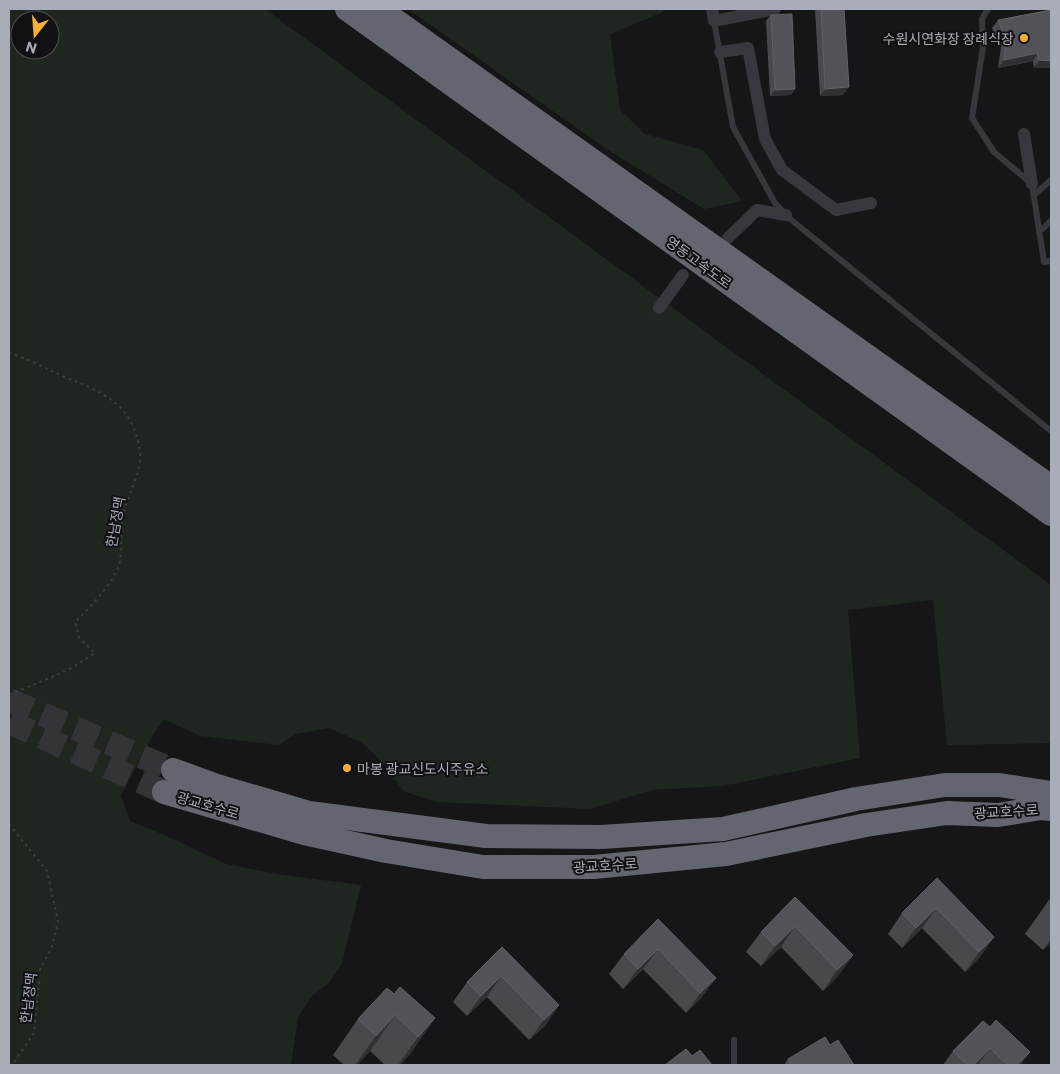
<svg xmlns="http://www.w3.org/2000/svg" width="1060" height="1074" font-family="Commissioner,'Noto Sans KR',sans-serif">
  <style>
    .green { fill: #1e261f; fill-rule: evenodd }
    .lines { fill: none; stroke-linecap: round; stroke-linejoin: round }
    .highway-tunnel { stroke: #333438; stroke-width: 24; stroke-dasharray: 24 12; stroke-linecap: butt }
    .path { stroke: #3d3f44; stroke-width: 2; stroke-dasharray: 2.5 4; stroke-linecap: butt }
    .lane { stroke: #37383d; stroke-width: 6 }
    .street { stroke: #37383d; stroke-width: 12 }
    .highway { stroke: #63666e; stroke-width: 24 }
    .wall { fill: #47494d }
    .shaded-wall { fill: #2f3033 }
    .building { fill: #525359; stroke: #5f6168 }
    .poi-dot { fill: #f2b134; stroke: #111113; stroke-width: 2 }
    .labels { text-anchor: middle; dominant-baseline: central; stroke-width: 4; stroke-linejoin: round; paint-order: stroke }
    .poi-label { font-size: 14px; fill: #a8adb8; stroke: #111113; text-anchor: end }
    .street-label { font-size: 14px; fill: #a8adb8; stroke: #111113 }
  </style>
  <rect width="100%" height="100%" fill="#161618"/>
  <g class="green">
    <path d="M9,9H265L1051,585V743L947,745L933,600L848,610L860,758L723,786L653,790L590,809L436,802L403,791L385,765L361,742L329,728L296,734L279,745L200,736L164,719L153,735L121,796L130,821L167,836L226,864L277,874L361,885L342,964L328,984L311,997L298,1017L291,1065H9ZM20,20H50V50H20Z"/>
    <polygon points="408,9 663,9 663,12 610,34 620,110 645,134 703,150 742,201 704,209 608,150"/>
  </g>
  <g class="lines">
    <g class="highway-tunnel">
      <polyline points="9,700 173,770"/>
      <polyline points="9,722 164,792"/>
    </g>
    <g class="path">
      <path d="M9,353C25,357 42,367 58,374C100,392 134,401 140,453C142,474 127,495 123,515C120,531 123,551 119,565C113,584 89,608 75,622L79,638L95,653L70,669L9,695"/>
      <polyline points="9,824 47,871 58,921 52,947 40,970 34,1033 12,1065"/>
    </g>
    <g class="lane">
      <polyline points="988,9 982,19 983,47 972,118 994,152 1032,184 1044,262 1051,261"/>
      <polyline points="714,21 733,127 775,203 789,218 1051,431"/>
      <polyline points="1034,195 1051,180"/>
      <polyline points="1039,232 1051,221"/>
      <polyline points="734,1040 734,1065"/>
    </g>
    <g class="street">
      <polyline points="712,9 714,21 775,9"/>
      <polyline points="720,52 748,48 765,139 782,170 836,210 871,203"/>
      <polyline points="1024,134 1032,184"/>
      <polyline points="728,238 757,210 786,215"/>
      <polyline points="659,308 683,275"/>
    </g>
    <g class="highway">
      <polyline points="347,9 1051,514"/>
      <polyline points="379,9 1051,487"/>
      <polyline points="173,770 217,786 309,813 486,836 601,837 723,829 856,799 945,785 999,785 1051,793"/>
      <polyline points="164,792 304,833 386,851 483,867 594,867 726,854 866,825 947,813 998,815 1041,808 1051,809"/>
    </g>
  </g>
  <g class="wall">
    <polygon points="815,9 844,9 843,95 820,96"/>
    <polygon points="1051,10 1051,68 1034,68 1033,61 998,68 1001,47 992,28 998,20"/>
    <polygon points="771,15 795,89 791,95 770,96 766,21"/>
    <polygon points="937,878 994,937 980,957 965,972 922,928 902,948 888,934 902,913"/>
    <polygon points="795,897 853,955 838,976 823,991 781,947 761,966 746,952 761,932"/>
    <polygon points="1051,897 1051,942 1043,950 1025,934"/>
    <polygon points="658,919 716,978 701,998 686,1013 643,969 623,989 609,974 624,954"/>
    <polygon points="502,947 559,1005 545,1026 529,1040 487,997 467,1016 453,1002 467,982"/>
    <polygon points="394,994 435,1018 410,1054 400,1065 385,1065 370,1051 357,1065 344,1065 333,1055 358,1019"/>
    <polygon points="983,1021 1021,1065 943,1065 953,1051"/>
    <polygon points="830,1045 854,1065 784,1065 788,1059"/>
  </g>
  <g class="shaded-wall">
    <polygon points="1038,53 1033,61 998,68 1004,60"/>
    <polygon points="1039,60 1051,61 1051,68 1034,68"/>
    <polygon points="849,87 843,95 820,96 825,89"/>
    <polygon points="795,89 791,95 770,96 775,90"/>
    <polygon points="936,908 922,928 902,948 916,928"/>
    <polygon points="795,926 781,947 761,966 775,946"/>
    <polygon points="994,937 980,957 965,972 979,952"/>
    <polygon points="1051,939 1051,942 1043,950"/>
    <polygon points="658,949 643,969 623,989 638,969"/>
    <polygon points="853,955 838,976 823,991 837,970"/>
    <polygon points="501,976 487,997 467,1016 481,996"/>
    <polygon points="716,978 701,998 686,1013 700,993"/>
    <polygon points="559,1005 545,1026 529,1040 544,1020"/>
    <polygon points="395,1015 370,1051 357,1065 355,1065 376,1036"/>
    <polygon points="435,1018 410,1054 400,1065 398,1065 418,1037"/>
    <polygon points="990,1048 978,1065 974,1065"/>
    <polygon points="1030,1052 1021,1065 1017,1065"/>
  </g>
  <g class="building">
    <polygon points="821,9 844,9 849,87 825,89"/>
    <polygon points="1051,10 1051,61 1039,60 1038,53 1004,60 1006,39 998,20"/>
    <polygon points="792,14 795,89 775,90 771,15"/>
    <polygon points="937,878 994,937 979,952 936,908 916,928 902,913"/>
    <polygon points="795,897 853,955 837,970 795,926 775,946 761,932"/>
    <polygon points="658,919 716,978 700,993 658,949 638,969 624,954"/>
    <polygon points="502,947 559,1005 544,1020 501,976 481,996 467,982"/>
    <polygon points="400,987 435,1018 418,1037 395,1015 376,1036 358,1019 387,988 394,994"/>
    <polygon points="996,1020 1030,1052 1017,1065 1008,1065 990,1048 974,1065 968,1065 953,1051 983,1021 990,1027"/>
    <polygon points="825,1037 830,1045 838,1040 854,1065 792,1065 788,1059"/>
    <polygon points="686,1049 692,1056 700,1050 712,1065 665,1065"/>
  </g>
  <g class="poi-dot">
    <circle cx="1024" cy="38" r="5"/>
    <circle cx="347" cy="768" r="5"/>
  </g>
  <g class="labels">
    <g class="poi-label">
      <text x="1014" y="38">수원시연화장 장례식장</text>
      <text x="357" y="768" text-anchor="start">마봉 광교신도시주유소</text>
    </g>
    <g class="street-label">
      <text transform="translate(699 262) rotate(36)">영동고속도로</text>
      <text transform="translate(115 522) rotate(-80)">한남정맥</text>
      <text transform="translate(208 805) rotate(16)">광교호수로</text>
      <text transform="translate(1006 811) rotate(-4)">광교호수로</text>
      <text transform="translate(605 865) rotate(-4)">광교호수로</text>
      <text transform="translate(28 998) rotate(-83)">한남정맥</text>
    </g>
  </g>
  <rect width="1060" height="1074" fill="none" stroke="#a8adb8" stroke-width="20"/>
  <g transform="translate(35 35) rotate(197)"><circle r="24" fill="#111113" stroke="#4d4f55"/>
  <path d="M0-4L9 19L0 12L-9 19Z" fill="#f2b134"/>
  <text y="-8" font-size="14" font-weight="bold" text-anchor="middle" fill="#a8adb8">N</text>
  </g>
</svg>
